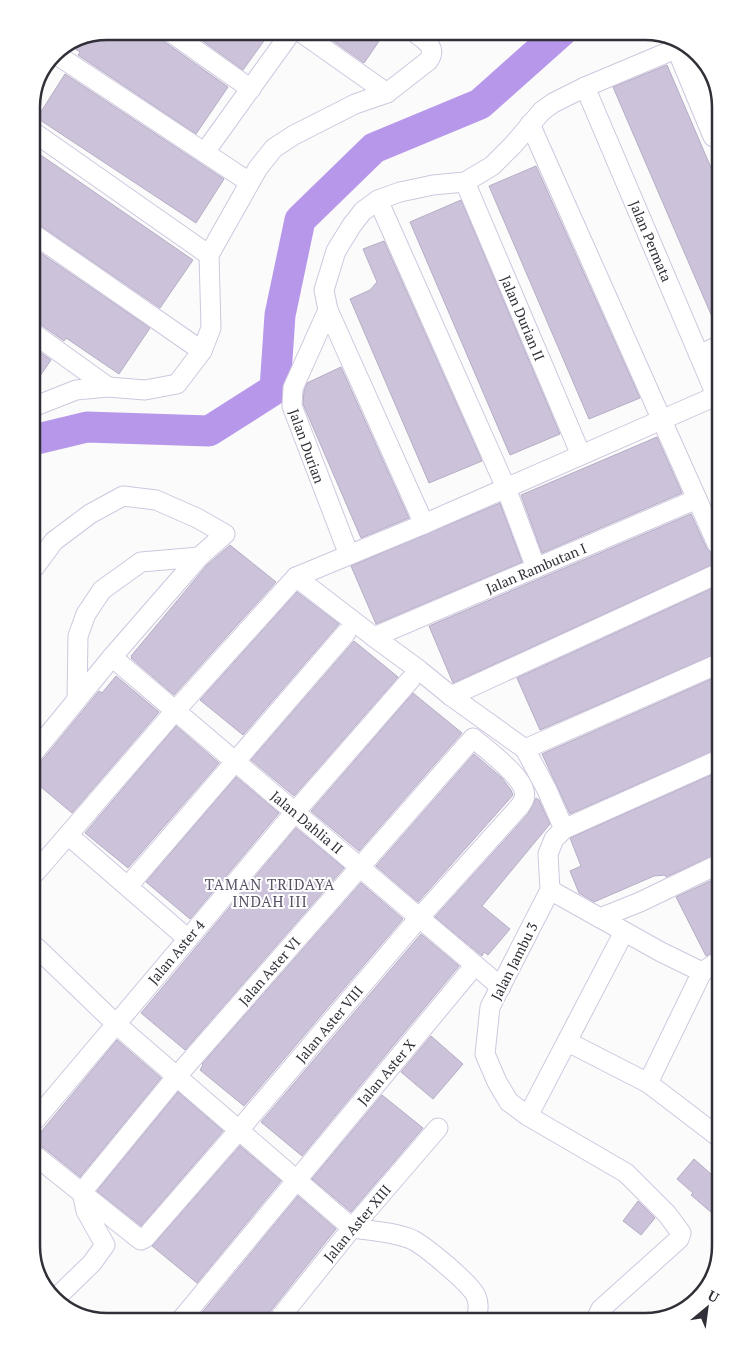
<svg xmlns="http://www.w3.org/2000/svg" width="752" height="1353" font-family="'PT Serif',serif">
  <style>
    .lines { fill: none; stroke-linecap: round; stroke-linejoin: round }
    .river { stroke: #b797e9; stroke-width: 31 }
    .building { fill: #ccc3db; stroke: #b5adc4 }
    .minor-casing { stroke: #cfc7df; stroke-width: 21 }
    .tertiary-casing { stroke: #cfc7df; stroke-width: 26 }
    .minor { stroke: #fff; stroke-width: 19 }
    .tertiary { stroke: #fff; stroke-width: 24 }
    .labels { text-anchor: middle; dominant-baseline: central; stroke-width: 4; stroke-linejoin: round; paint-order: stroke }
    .street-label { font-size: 14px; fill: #322f38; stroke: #fff }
    .neighbourhood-label { font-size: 15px; letter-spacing: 1px; fill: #585165; stroke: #fff }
    .rim { fill: none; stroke: #322f38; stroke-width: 2.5 }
  </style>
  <rect width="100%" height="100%" fill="#fbfbfb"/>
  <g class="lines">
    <polyline class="river" points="33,440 87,427 209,431 275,389 280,315 300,220 374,148 480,104 562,31"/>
  </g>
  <g class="building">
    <polygon points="107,31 154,31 162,40 228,87 196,134 78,55 80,52 71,46"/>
    <polygon points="189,31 271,31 243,70"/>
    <polygon points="319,31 386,31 364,63"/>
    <polygon points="667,65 715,177 716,326 613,87"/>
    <polygon points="65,74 224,179 196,223 37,118"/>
    <polygon points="32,149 193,260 160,308 38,224 32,222 32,201 41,188 32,181"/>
    <polygon points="536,166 640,398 589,419 489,186"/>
    <polygon points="461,200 560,434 510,455 410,222"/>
    <polygon points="384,241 482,461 429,483 350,299 370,290 377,282 363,249"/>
    <polygon points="32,247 150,328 119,374 66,338 64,341 40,324 32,322"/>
    <polygon points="33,347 51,360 33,386"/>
    <polygon points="341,367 409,518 361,538 303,404 304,391 307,383"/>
    <polygon points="657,437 682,493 542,553 521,495"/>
    <polygon points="500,503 522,562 376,624 351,566"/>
    <polygon points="691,514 707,549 712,554 716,563 453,683 429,626"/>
    <polygon points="230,545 276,582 174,695 131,658 132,657 131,656 207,565"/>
    <polygon points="717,586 718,653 540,730 517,678"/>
    <polygon points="297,592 339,624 243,735 200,700"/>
    <polygon points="354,641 398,677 294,796 251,760"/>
    <polygon points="116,676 159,712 72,813 35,782 35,766 44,758 99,691 102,693"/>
    <polygon points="718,676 718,749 570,814 542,754"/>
    <polygon points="413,693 462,733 359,851 311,811"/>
    <polygon points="176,726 219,763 128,868 85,833"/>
    <polygon points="474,754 502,778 511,790 513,795 418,902 376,866"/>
    <polygon points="718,772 719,853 666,877 665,875 654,876 594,902 579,893 570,871 581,866 570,838"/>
    <polygon points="236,777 279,813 190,919 146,882"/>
    <polygon points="536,798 539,800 550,824 482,906 510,929 488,955 484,952 482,956 435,917 528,814"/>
    <polygon points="296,828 344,868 185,1050 141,1013"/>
    <polygon points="719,877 719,950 706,956 676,897"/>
    <polygon points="361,883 403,919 244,1106 200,1070 203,1065 202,1064"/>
    <polygon points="421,934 459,966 302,1156 261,1122"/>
    <polygon points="431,1036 463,1064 433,1099 401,1072"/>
    <polygon points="117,1040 161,1078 80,1177 44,1148 37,1145 36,1138"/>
    <polygon points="178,1092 223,1131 141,1226 97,1191"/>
    <polygon points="382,1095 423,1128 351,1212 312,1179"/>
    <polygon points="240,1146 281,1181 197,1283 152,1246"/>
    <polygon points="694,1159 711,1174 720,1162 720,1220 691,1195 693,1193 677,1179"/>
    <polygon points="298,1196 336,1229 269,1313 267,1319 195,1321"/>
    <polygon points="638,1201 655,1218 641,1235 623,1221"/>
  </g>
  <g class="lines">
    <defs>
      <g id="minor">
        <polyline points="169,31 251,89"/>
        <polyline points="299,31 387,93"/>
        <polyline points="54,53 249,182"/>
        <polyline points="585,87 716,395"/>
        <polyline points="530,124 717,544"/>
        <polyline points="32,131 209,255"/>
        <polyline points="205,152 292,31"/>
        <polyline points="465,182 581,455"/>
        <polyline points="378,200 506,488 536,568"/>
        <polyline points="32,233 202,351"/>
        <polyline points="328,310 293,388 292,406 349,555"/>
        <polyline points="33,333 108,387"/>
        <polyline points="699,355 716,347"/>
        <path d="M33,407L76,390L108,387L145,390L177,384L202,351L211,328L209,255L258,168L274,148L294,135L355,104L387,93L428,61C439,47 423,39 413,31"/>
        <polyline points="424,524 328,310 324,290 336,251 352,225 363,211 378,200 400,192 433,185 465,182 492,166 513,145 542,111 553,103 585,87 685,45"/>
        <polyline points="34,568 54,541 90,514 123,496 156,500 197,518 225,534 199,557 112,657 35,751"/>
        <polyline points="296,577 374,637 419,670 451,696 525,749 547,790 564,829 554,839 548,854 550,890 490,1007 485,1054 497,1082 509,1102 528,1116 626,1173 667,1214 681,1233 679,1239 601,1309 597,1317"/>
        <polyline points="374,637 697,499"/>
        <polyline points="112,657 501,987"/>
        <polyline points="451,696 717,574"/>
        <polyline points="77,699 78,636 86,614 102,590 141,562 199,557"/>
        <polyline points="525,749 718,664"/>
        <polyline points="564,829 718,760"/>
        <polyline points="68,835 188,939"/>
        <polyline points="35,873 175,711 296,577 424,524 716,396"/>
        <polyline points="128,886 346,633"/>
        <polyline points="550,890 661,952 702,972 719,961"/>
        <polyline points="600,918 640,902 719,864"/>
        <path d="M36,947L116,1024L352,1228C372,1231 395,1232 413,1240C426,1247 470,1283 476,1296C479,1303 479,1310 476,1318"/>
        <polyline points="568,1042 648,1083 720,1138"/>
        <polyline points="648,1083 702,972"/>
        <polyline points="528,1116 624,932"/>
        <polyline points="36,1119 295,812 411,679"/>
        <path d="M37,1157L138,1238L141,1240L145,1238L239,1130L419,918L520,806C523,801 526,798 524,791C521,775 486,749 473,738L177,1076L82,1192L86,1211L105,1245L92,1263L56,1298"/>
        <polyline points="278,1320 352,1228 438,1128"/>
        <polyline points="180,1321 475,965"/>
      </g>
      <polyline id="tertiary" points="676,41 715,135"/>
    </defs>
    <use href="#minor" class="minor-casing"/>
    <use href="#tertiary" class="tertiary-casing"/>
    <use href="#minor" class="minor"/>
    <use href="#tertiary" class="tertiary"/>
  </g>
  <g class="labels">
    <g class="street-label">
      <text transform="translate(651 241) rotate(67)">Jalan Permata</text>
      <text transform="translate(523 318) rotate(67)">Jalan Durian II</text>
      <text transform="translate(307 446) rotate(70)">Jalan Durian</text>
      <text transform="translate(536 568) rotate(-23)">Jalan Rambutan I</text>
      <text transform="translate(307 822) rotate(40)">Jalan Dahlia II</text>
      <text transform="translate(176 952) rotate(-50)">Jalan Aster 4</text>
      <text transform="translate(514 961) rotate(-63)">Jalan Jambu 3</text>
      <text transform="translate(269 971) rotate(-49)">Jalan Aster VI</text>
      <text transform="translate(329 1024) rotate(-50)">Jalan Aster VIII</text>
      <text transform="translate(386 1072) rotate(-50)">Jalan Aster X</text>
      <text transform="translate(357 1223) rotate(-50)">Jalan Aster XIII</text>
    </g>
    <g class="neighbourhood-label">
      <text x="270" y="884">TAMAN TRIDAYA<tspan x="270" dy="17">INDAH III</tspan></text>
    </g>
  </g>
  <path d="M0 0H752V1353H0ZM107 40H645A67 67 0 0 1 712 107V1246A67 67 0 0 1 645 1313H107A67 67 0 0 1 40 1246V107A67 67 0 0 1 107 40Z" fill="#fff" fill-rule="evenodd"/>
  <path class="rim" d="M107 40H645A67 67 0 0 1 712 107V1246A67 67 0 0 1 645 1313H107A67 67 0 0 1 40 1246V107A67 67 0 0 1 107 40Z"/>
  <g transform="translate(707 1308) rotate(29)" stroke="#ffffff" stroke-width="4" paint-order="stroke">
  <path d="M0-4L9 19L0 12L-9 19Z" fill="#322f38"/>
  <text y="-8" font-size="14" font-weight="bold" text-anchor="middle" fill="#322f38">U</text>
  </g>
</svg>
